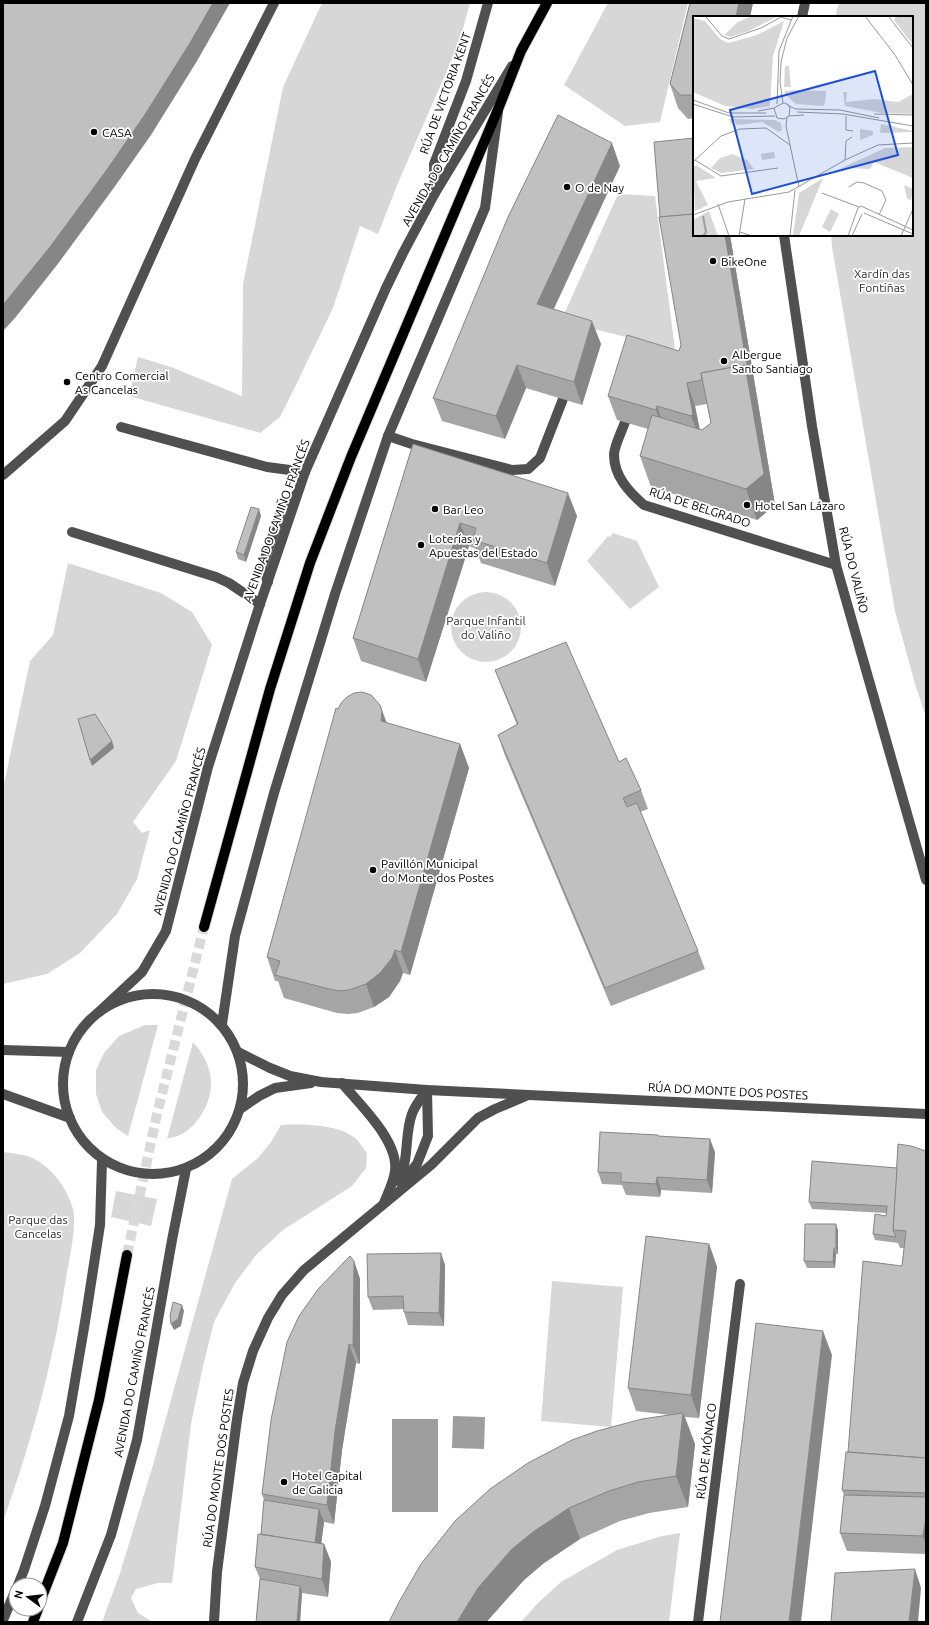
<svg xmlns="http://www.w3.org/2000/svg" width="929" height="1625" font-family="Ubuntu,sans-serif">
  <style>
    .green { fill: #d7d7d7 }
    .water { fill: #9e9e9e }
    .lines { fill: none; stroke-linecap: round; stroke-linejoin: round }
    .major-tunnel { stroke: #d9d9d9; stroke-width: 10; stroke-dasharray: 10 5; stroke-linecap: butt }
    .major-casing { stroke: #dbdbdb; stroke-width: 12 }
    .minor { stroke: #505050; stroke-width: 10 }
    .major { stroke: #000; stroke-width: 10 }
    .wall { fill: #a5a5a5; fill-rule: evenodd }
    .shaded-wall { fill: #868686 }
    .building { fill: #c0c0c0; stroke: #868686 }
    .poi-dot { fill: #000; stroke: #fff; stroke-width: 1.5 }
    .labels { text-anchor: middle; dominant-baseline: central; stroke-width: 3.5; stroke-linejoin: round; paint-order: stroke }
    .street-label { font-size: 12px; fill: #000; stroke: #fff }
    .poi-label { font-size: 12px; fill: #000; stroke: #fff; text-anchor: start }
    .park-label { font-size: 12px; fill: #2e2e2e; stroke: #fff }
    .inset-river { fill: none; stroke: #9e9e9e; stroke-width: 2 }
    .inset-road { fill: none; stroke: #999; stroke-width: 1 }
    .view { fill: #1d4ed8; fill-opacity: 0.15; stroke: #1d4ed8; stroke-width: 2 }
    .inset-edge { fill: none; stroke: #000; stroke-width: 2 }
  </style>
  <rect width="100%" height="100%" fill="#fff"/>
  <g class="green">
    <polygon points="322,3 470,3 459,43 398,183 378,234 360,226 333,308 295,387 280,417 260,433 129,396 138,357 171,367 242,396 243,284 283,87"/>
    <polygon points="608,3 688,3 660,122 625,126 564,85"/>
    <polygon points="839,3 926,3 926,717 915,684 895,611 832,247 831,235 912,235 912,17 835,17"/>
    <polygon points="618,194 655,196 675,349 561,321"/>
    <polygon points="613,533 637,541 659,587 630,609 587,561 608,536 610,537"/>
    <polygon points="68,563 161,593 192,612 212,645 176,761 133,822 142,833 150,830 137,879 117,914 80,953 47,974 3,984 3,789 30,661 53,635"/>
    <circle cx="486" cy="627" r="35"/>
    <polygon points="145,1025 158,1025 128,1136 116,1128 102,1112 96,1094 96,1070 104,1053 119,1036"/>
    <path d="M193,1042C201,1051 208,1062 210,1074C215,1095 202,1121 184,1133C179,1136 172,1137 167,1139Z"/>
    <path d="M281,1125C302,1124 335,1124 352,1136C358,1139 362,1147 367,1153L366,1168L352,1186L283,1230L257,1254L235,1283L214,1322L203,1366L191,1424L172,1583H158L136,1589L131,1598L138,1613L153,1622H102L120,1573L153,1465L232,1179L258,1158L271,1142Z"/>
    <path d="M3,1152C11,1153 19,1154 27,1156C49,1163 67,1187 73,1209C77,1227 69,1260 66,1278C62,1303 58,1328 52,1353C40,1410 22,1467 3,1522Z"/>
    <polygon points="116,1191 157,1199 151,1226 111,1217"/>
    <polygon points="552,1281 623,1287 611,1427 541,1421"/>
    <polygon points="680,1533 669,1622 521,1622 537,1604 561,1582 617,1550 662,1536"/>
  </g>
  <g class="water">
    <polygon points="453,1416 485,1417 484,1449 452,1448"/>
    <rect x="392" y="1419" width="46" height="93"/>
  </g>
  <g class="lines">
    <polyline class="major-tunnel" points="127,1255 157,1114 204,927"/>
    <defs>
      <g id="major">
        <polyline points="204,927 270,689 310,563 351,457 499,107 521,51 547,3"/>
        <polyline points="40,1602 63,1543 99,1400 127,1255"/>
        <polyline points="33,1622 38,1609"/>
      </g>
    </defs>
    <use href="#major" class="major-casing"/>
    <g class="minor">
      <polyline points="802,17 805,3"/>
      <polyline points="435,193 434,164 466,81 488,3"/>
      <polyline points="784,235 812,426 836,565 926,880"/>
      <path d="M625,422C622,431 614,446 614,455C614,476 629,492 644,505L836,565"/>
      <polyline points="121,427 267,467 305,472"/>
      <polyline points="388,436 412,444 512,470 528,469 540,458 563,399"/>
      <polyline points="3,475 65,421 102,366 195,159 274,3"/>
      <polyline points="72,532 216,577 229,583 260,604"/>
      <polyline points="268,582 262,567 283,506 297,494"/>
      <circle cx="153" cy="1084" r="90"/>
      <polyline points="99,1012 142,972 166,931 208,767 260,604 305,472 386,288 403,253 435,193 512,66"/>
      <polyline points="222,1024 235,936 274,793 335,594 388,436 485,208 498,112"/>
      <polyline points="3,1050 69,1052"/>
      <polyline points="238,1052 270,1068 290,1076 321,1082 427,1090 926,1114"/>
      <path d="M342,1083C360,1105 399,1141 395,1171C394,1181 388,1193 384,1203"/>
      <polyline points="3,1094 70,1118"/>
      <polyline points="240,1109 259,1096 275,1088 311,1083"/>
      <path d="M398,1181C410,1160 404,1135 412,1114C415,1105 421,1098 427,1090"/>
      <polyline points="401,1183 417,1164 428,1136 427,1090"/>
      <polyline points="18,1585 24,1570 45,1506 69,1416 85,1322 100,1225 102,1161"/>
      <polyline points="3,1620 16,1589"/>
      <polyline points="77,1622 111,1535 137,1440 172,1240 186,1169"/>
      <polyline points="214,1622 217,1572 237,1419 243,1383 253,1351 268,1318 282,1295 304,1270 431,1165 478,1118 495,1109 526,1096"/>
      <polyline points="698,1622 740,1284"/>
    </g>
    <use href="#major" class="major"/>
  </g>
  <g class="wall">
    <polygon points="690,3 753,3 750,17 694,17 694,118 688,119 678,108 670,84"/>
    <polygon points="620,166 554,309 601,344 582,405 526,388 505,439 442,421 433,398"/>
    <path d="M694,235H730L775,505L757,520L651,487L640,456L648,429L617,420L608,396L679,351L681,345ZM707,404L711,423L702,430H700L695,406Z"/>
    <polygon points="413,444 577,516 555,586 481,563 476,549 469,546 426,682 361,661 353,638"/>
    <polygon points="261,516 246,562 238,559 236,552"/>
    <polygon points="495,670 619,762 641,790 648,809 640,812 698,951 705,969 611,1006 504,753 498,735 517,725 502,688"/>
    <polygon points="380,705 387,723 460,744 469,768 410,975 403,973 400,981 389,997 374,1007 358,1013 348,1014 337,1013 284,998 278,981 275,981 267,957 338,709"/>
    <polygon points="659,1136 715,1152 712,1193 661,1190 660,1197 626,1195 622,1185 602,1184 598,1172"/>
    <polygon points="926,1151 926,1554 847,1551 840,1533 844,1495 842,1490 848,1452 902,1266 904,1248 900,1248 898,1243 875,1240 873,1234 886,1216 886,1213 812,1209 809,1202 897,1168"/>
    <polygon points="836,1224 838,1231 838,1254 836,1254 835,1268 807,1268 804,1261"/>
    <polygon points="709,1244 717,1267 699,1418 685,1417 695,1444 688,1507 649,1513 620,1521 580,1539 544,1563 524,1580 489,1619 389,1622 670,1415 636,1411 628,1388"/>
    <polygon points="354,1261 360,1279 360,1364 356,1363 342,1450 334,1524 324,1522 321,1544 324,1544 331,1562 328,1597 302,1593 300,1622 256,1622 260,1579 255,1567 261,1534 264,1500 262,1494"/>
    <polygon points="445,1265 444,1326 408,1325 404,1312 404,1309 373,1310 368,1297"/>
  </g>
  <g class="shaded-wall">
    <polygon points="213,3 230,3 197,61 151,135 113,189 57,265 15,318 3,331 3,305"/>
    <polygon points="739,3 753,3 750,17 736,17"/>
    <polygon points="612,143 620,166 545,327 537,304"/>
    <polygon points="725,235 730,235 775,505 757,520 746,489 745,365"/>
    <polygon points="592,321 601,344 582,405 574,382"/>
    <polygon points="517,365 526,388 505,439 496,416"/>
    <polygon points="687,383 695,406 701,437 700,439 691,416"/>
    <polygon points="657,406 665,429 664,434 656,410"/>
    <polygon points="568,493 577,516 555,586 547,563"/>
    <polygon points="259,509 261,516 246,562 244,555"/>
    <polygon points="460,523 469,546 426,682 418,659"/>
    <polygon points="380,705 388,728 381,721"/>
    <polygon points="112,741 114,748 92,766 90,760"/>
    <polygon points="460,744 469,768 410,975 401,952"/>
    <polygon points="395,950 403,973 400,981 389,997 374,1007 366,984"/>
    <polygon points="710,1139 715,1152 712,1193 707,1180"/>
    <polygon points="657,1177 661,1190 660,1197 656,1184"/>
    <polygon points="836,1224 838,1231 838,1254 836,1248"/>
    <polygon points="709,1244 717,1267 699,1418 691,1395"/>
    <polygon points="834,1248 836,1254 835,1268 833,1262"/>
    <polygon points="441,1253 445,1265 444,1326 439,1313"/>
    <polygon points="354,1261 360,1279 360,1364 353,1346"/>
    <polygon points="182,1305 184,1311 181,1326 174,1330 171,1324"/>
    <polygon points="823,1331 832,1355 801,1622 789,1622"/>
    <polygon points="349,1344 356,1363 342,1450 334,1524 327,1505 335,1431"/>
    <polygon points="683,1413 695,1444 688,1507 676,1476"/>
    <polygon points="569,1508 580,1539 544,1563 524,1580 489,1619 487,1622 457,1622 478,1588 512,1549 533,1532"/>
    <polygon points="319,1509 324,1522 319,1561 315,1548"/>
    <polygon points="926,1517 926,1546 923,1536"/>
    <polygon points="324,1544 331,1562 328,1597 322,1579"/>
    <polygon points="915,1569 921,1588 918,1622 909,1622"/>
    <polygon points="300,1586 302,1592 300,1622 297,1622"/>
  </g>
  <g class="building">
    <polygon points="3,3 213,3 190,43 144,116 106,171 50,247 3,305"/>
    <polygon points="690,3 739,3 736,17 694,17 694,95 680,95 670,84"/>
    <polygon points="558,115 612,143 537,304 592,321 574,382 517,365 496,416 433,398 508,217"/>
    <polygon points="694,138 694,214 660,217 654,142"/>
    <polygon points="694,214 694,235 725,235 748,372 745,365 701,373 702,380 687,383 693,414 691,416 657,406 656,410 608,396 627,335 679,351 681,345 659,217"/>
    <polygon points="745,365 764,474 746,489 640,456 652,415 702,430 711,423 701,373"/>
    <polygon points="413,444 568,493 547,563 473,540 476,528 460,523 418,659 353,638"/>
    <polygon points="251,507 259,509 244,555 236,552"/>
    <polygon points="566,642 619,762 626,758 641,790 623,798 627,807 637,803 698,951 605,988 498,735 518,724 495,670"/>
    <polygon points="362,692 371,695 380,705 382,711 381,721 460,744 401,952 395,950 392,958 380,973 366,984 349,990 340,991 329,989 275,975 280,961 267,957 336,708 338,709 341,703 347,697 354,693"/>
    <polygon points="95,714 112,741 90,760 78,719"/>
    <polygon points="600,1132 658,1135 658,1136 710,1139 707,1180 657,1177 656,1184 621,1182 621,1173 598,1172"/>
    <polygon points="898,1144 911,1146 926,1151 926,1458 848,1452 863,1261 902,1266 906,1231 893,1230"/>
    <polygon points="812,1161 897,1168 893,1230 896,1237 873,1234 875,1214 886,1216 887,1206 809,1202"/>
    <polygon points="805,1224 836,1224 836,1248 834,1248 833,1262 804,1261"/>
    <polygon points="646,1236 709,1244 691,1395 628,1388"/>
    <polygon points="441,1253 439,1313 404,1312 403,1296 368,1297 367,1254"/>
    <polygon points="350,1256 354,1261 353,1346 349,1344 335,1431 327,1505 262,1494 271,1420 287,1342 299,1316 319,1288"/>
    <polygon points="173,1302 182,1305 178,1319 171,1324 170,1316"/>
    <polygon points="756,1323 823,1331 789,1622 720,1622"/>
    <polygon points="683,1413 676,1476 638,1482 609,1491 569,1508 533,1532 512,1549 478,1588 457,1622 389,1622 399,1602 421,1564 455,1521 490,1489 528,1463 572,1440 597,1431 642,1419"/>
    <polygon points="846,1452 926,1458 926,1493 842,1490"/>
    <polygon points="844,1495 926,1497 926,1517 923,1536 840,1533"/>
    <polygon points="264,1500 319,1509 315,1543 261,1534"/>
    <polygon points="258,1534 324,1544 322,1579 255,1567"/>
    <polygon points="915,1569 909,1622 831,1622 835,1573"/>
    <polygon points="260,1579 300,1586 297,1622 256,1622"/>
  </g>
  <g class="poi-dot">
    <circle cx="94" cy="132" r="4"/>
    <circle cx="567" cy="187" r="4"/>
    <circle cx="713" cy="261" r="4"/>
    <circle cx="724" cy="361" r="4"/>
    <circle cx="67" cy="382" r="4"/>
    <circle cx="747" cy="505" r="4"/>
    <circle cx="435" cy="509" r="4"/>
    <circle cx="421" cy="545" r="4"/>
    <circle cx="373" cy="870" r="4"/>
    <circle cx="284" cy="1482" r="4"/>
  </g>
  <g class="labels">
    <g class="street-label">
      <text transform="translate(445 93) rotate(-70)">RÚA DE VICTORIA KENT</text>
      <text transform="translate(448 150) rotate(-60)">AVENIDA DO CAMIÑO FRANCÉS</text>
      <text transform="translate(700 507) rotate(18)">RÚA DE BELGRADO</text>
      <text transform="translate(276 521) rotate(-70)">AVENIDA DO CAMIÑO FRANCÉS</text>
      <text transform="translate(854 570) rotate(76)">RÚA DO VALIÑO</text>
      <text transform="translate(179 831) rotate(-75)">AVENIDA DO CAMIÑO FRANCÉS</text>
      <text transform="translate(728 1091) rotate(3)">RÚA DO MONTE DOS POSTES</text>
      <text transform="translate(134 1372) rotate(-79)">AVENIDA DO CAMIÑO FRANCÉS</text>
      <text transform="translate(706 1451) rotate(-83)">RÚA DE MÓNACO</text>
      <text transform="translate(218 1468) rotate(-82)">RÚA DO MONTE DOS POSTES</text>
    </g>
    <g class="poi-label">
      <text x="102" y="132">CASA</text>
      <text x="575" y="187">O de Nay</text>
      <text x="721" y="261">BikeOne</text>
      <text x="732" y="354">Albergue<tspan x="732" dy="14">Santo Santiago</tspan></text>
      <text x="75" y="375">Centro Comercial<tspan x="75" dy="14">As Cancelas</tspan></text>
      <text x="755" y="505">Hotel San Lázaro</text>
      <text x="443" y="509">Bar Leo</text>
      <text x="429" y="538">Loterías y<tspan x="429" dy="14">Apuestas del Estado</tspan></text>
      <text x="381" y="863">Pavillón Municipal<tspan x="381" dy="14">do Monte dos Postes</tspan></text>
      <text x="292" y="1475">Hotel Capital<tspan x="292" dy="14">de Galicia</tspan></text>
    </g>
    <g class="park-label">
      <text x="882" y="273">Xardín das<tspan x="882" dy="14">Fontiñas</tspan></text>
      <text x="486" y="620">Parque Infantil<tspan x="486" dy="14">do Valiño</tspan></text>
      <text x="38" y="1219">Parque das<tspan x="38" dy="14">Cancelas</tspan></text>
    </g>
  </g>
  <g transform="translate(693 16)">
    <rect width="220" height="220" fill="#fff"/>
    <path d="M59,0H85L56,15L37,21L31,19L45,6ZM203,0H220V29L201,4ZM0,2L12,5L27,23L35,27L64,19L91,5L80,40L77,90L59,93L32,90L0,76ZM92,50H96L98,71H91ZM101,74L133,75L132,87L130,90L103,88L92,78V75ZM150,76H154L153,86L181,83L205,86L220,78V98L189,97L152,90ZM36,103L82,104L88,107L89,114L86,116L69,106L44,109L42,105L38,109ZM188,108L220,115V119L219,116L187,117ZM167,113L180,115V119L167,124ZM220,131V162L181,146L177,153L156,152L136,158L192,132ZM81,136L82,142L69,144L68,138ZM39,138L54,144L61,153L28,157L18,152L27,142ZM3,149L23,162L3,165L15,189L2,195L0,152ZM130,162L106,220H100L106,177ZM211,169L220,173L218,185L214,182ZM138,193L146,198L137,216L129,211ZM16,195L25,220H0V204Z" fill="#d7d7d7"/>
    <path class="inset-river" d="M10,220L13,216L10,200"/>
    <path class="inset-road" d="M3,0H18M172,0L202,39L220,69M195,0L220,32M13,1L29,20L36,23L68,12L88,1L98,4M0,84L36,97H73M90,87L87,66L88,46L94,22L106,0M0,88L40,101L82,100M84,88L86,35L100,0M94,88L97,92L96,100L91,103L84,102L81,92L90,87H92L94,88L98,91L103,93L147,94L186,102M65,95L81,92M104,96L150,98L220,110M181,98L220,99M96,100L111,99M153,100V114L160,115M94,102L93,110L106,171M2,144L28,160L85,152M152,144L153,125L159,121M0,146L28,120L47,113L73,112L97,129M156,171L164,166L171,167L189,175L193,184L186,199M129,177L166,191M25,188L36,220M171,197L220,218M0,199L35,186L96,176L152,144L185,129L220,127M47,216L59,220M46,220L52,183M97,220L102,174M155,220L165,192L168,190L220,214M159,220L169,198M208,220L220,193"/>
    <path class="view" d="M182,55L205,139L59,178L37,94Z"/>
    <rect width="220" height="220" class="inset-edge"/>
  </g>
  <rect width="929" height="1625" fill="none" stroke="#000000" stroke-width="8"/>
  <g transform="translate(28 1597) rotate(285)"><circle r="19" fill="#ffffff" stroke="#999999"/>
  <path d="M0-3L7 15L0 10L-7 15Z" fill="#000000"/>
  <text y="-6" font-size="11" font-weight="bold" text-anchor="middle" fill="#000000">N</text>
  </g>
</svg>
